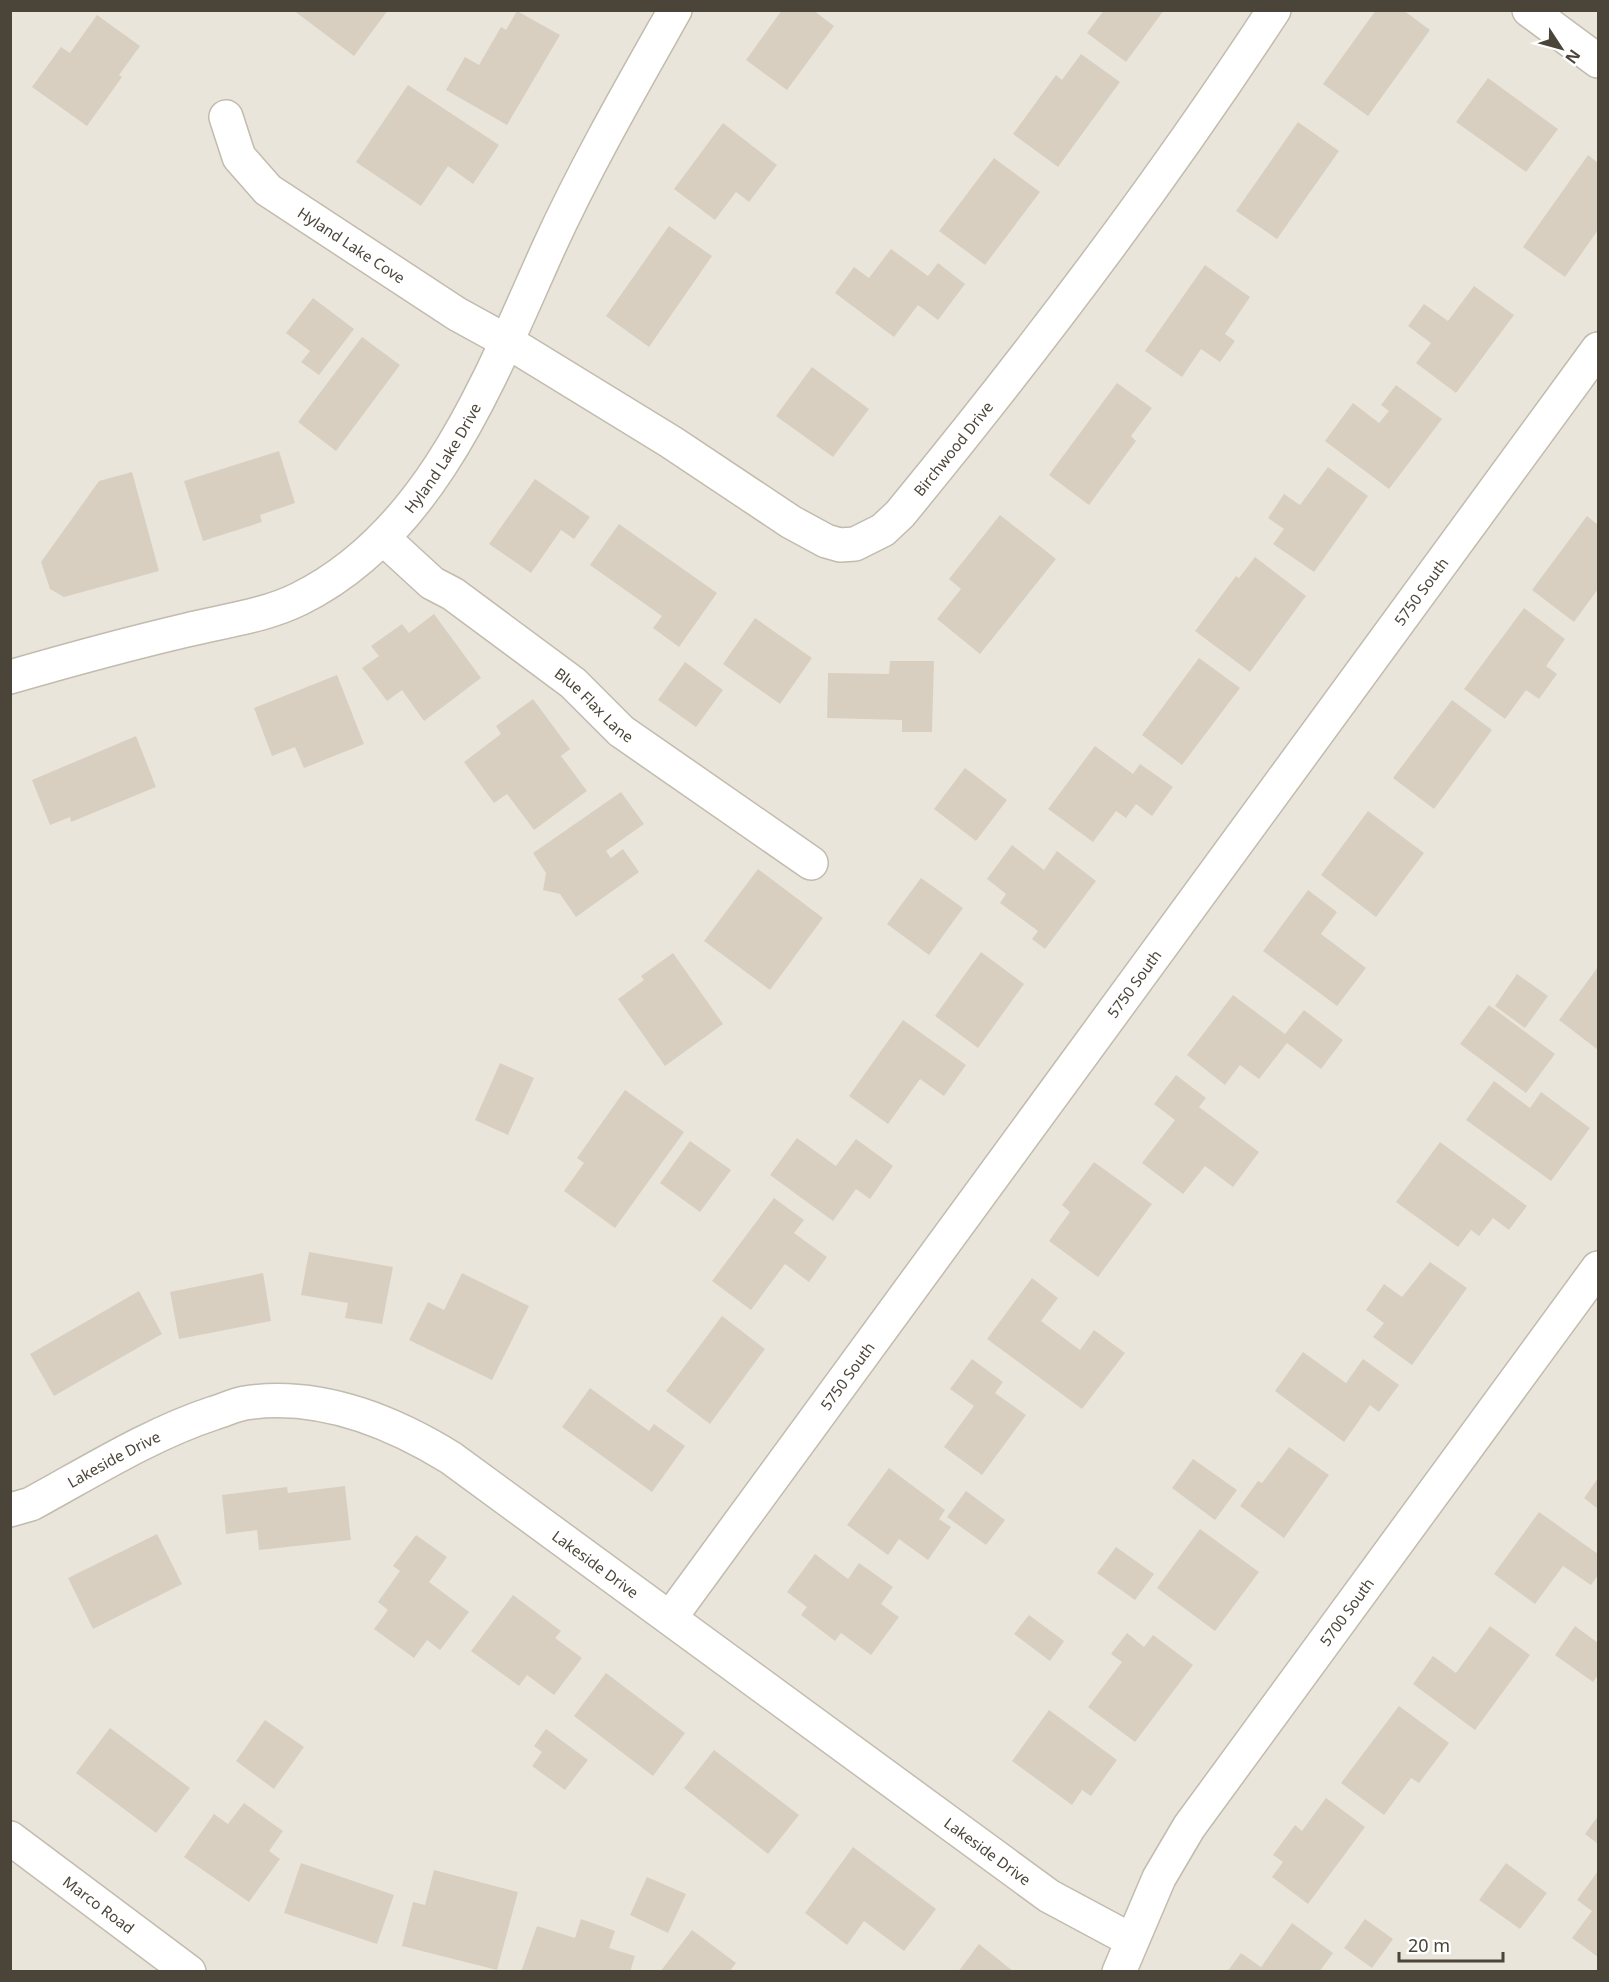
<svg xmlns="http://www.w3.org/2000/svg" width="1609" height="1982" font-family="'Noto Sans',sans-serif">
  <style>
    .residential { fill: #eae5da }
    .building { fill: #d8cfc1 }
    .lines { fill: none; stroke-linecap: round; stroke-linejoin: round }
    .minor-casing { stroke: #c2bbae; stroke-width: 36 }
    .minor { stroke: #fff; stroke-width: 33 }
    .labels { text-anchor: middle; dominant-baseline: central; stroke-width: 4.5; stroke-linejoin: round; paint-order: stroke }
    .street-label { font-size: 15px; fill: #4b4439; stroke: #fff }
  </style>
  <rect width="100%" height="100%" fill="#f6f3ec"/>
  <rect class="residential" x="11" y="11" width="1587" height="1960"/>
  <g class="building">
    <polygon points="293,10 388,10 354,56"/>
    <polygon points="782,10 813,10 834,26 787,90 746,60"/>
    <polygon points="1104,10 1164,10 1126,62 1087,33"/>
    <polygon points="1376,10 1403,10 1430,30 1368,116 1323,84"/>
    <polygon points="517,11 560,35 507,125 446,90 465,57 479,65 501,27 506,30"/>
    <polygon points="97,15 140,46 119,75 122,77 87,126 32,87 61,47 70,53"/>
    <polygon points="1081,54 1120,82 1058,167 1013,134 1056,75 1062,80"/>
    <polygon points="1488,78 1558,129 1526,172 1456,122"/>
    <polygon points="408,85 499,145 473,184 448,166 421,206 356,162"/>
    <polygon points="1298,122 1339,151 1277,239 1236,211"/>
    <polygon points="723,123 777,165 749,202 736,192 715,220 674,189"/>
    <polygon points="1588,155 1598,163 1598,230 1565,277 1523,247"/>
    <polygon points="994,158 1040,192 985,265 939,231"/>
    <polygon points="669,226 712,256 649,347 606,316"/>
    <polygon points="891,249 928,276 938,263 965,284 938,320 918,305 894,337 835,293 854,267 869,278"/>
    <polygon points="1205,265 1250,297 1225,334 1235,341 1220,362 1201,349 1182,377 1145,351"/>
    <polygon points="1474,286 1514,315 1456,393 1416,363 1431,343 1408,326 1424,304 1448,321"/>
    <polygon points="313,298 354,329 319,375 301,362 310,351 286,333"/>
    <polygon points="362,337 400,365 336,451 298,422"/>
    <polygon points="812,367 869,409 833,457 776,416"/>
    <polygon points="1117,383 1152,408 1131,436 1136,441 1089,505 1049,475"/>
    <polygon points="1396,385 1442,419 1389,489 1325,441 1353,403 1379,423 1389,411 1381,405"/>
    <polygon points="279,451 295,503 260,515 262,522 203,541 184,481"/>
    <polygon points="1328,467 1368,496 1314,572 1273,544 1284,529 1268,518 1284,494 1300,505"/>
    <polygon points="132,472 159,571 64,597 50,589 41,562 99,481"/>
    <polygon points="535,479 590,517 574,539 561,530 531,573 489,544"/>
    <polygon points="1000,515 1056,559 980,654 937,619 961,589 949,579"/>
    <polygon points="1587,516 1598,525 1598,589 1574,622 1532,590"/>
    <polygon points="619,524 717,593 679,647 653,628 662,616 590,565"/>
    <polygon points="1255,557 1306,596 1250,672 1195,631 1236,576 1239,578"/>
    <polygon points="1524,608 1565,639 1546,666 1557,674 1539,699 1526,690 1505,719 1464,689"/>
    <polygon points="434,614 481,678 424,721 402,690 387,701 362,668 379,656 371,646 402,624 409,633"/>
    <polygon points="755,618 812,658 780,704 723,664"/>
    <polygon points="1199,658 1240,688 1182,765 1142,735"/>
    <polygon points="890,661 934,661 932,732 902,732 902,720 827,718 828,673 889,674"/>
    <polygon points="685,662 723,690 696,727 658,700"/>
    <polygon points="337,675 364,744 304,768 295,747 272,756 254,708"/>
    <polygon points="533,699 570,749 561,756 587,791 534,830 507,794 494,803 464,762 501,734 496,726"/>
    <polygon points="1452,700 1492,730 1434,809 1393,778"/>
    <polygon points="136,736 156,787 71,822 70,817 50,825 32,780"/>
    <polygon points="1095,746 1133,774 1140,764 1173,787 1152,816 1136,804 1126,818 1116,811 1093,842 1048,809"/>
    <polygon points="965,768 1007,800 976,841 934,809"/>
    <polygon points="621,792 644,824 606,851 611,858 623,849 639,872 576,917 560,894 543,890 546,873 533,853"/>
    <polygon points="1368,811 1424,853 1376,917 1321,875"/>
    <polygon points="1012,845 1044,870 1057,851 1096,881 1045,949 1032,939 1038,931 1000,903 1006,894 987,879"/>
    <polygon points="758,869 823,918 770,990 704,941"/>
    <polygon points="921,878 963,908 929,955 887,924"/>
    <polygon points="1308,890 1337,912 1321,934 1366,968 1337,1006 1263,951"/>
    <polygon points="981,952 1024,984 978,1048 935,1016"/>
    <polygon points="673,953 723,1024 665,1066 618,999 644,980 641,976"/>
    <polygon points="1598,967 1598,1050 1559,1020"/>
    <polygon points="1517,974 1548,996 1525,1028 1495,1006"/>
    <polygon points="1233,995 1285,1034 1304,1010 1343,1040 1321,1069 1287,1043 1259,1079 1240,1065 1225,1085 1187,1055"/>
    <polygon points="1489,1005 1555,1054 1526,1093 1460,1044"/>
    <polygon points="903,1020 966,1065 944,1096 920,1079 888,1124 849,1096"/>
    <polygon points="500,1063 534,1078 508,1135 475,1120"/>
    <polygon points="1176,1075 1206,1098 1199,1107 1259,1152 1233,1187 1205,1166 1183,1194 1142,1163 1175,1120 1154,1104"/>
    <polygon points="1494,1081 1530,1108 1541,1092 1590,1128 1551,1181 1466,1120"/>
    <polygon points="625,1090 684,1132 615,1228 564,1191 584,1163 577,1158"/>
    <polygon points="797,1138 836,1166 856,1139 893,1166 870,1199 856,1189 833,1221 770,1175"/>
    <polygon points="690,1141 731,1170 700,1212 660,1183"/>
    <polygon points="1440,1142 1527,1206 1509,1230 1493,1218 1479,1236 1471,1230 1458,1247 1396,1202"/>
    <polygon points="1094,1162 1152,1204 1098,1277 1049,1241 1070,1212 1062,1205"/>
    <polygon points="774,1198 804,1220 794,1233 827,1257 809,1282 785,1264 751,1310 712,1281"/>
    <polygon points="309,1252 393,1267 382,1324 345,1318 348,1303 301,1295"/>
    <polygon points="1430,1262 1467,1288 1412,1365 1373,1337 1384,1323 1366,1310 1384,1284 1402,1297"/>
    <polygon points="263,1273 271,1321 179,1339 170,1292"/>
    <polygon points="462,1273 529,1306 492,1380 409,1340 428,1302 444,1310"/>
    <polygon points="1032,1278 1058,1298 1041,1321 1080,1350 1094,1330 1125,1353 1082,1409 987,1339"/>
    <polygon points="139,1291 162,1334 54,1396 30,1354"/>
    <polygon points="722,1316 765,1349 710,1424 666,1391"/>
    <polygon points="1303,1352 1346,1383 1363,1359 1399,1385 1379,1412 1370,1405 1344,1442 1275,1391"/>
    <polygon points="972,1359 1003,1382 995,1393 1026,1415 982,1475 944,1447 974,1406 950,1389"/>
    <polygon points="590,1388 649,1431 654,1424 685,1446 652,1492 562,1427"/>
    <polygon points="1289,1447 1329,1475 1284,1538 1240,1506 1258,1481 1262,1483"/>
    <polygon points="1193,1459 1237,1490 1215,1520 1172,1488"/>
    <polygon points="889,1468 945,1510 939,1519 951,1527 928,1560 899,1539 888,1555 847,1525"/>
    <polygon points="1598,1478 1598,1509 1584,1498"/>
    <polygon points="345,1486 351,1540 259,1550 257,1530 226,1534 222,1495 287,1487 288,1493"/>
    <polygon points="966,1491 1005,1520 986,1545 947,1517"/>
    <polygon points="1539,1512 1598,1554 1598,1575 1591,1585 1563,1566 1535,1604 1494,1574"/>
    <polygon points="1200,1529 1259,1572 1215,1631 1157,1588"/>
    <polygon points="157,1534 182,1584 93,1629 68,1578"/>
    <polygon points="416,1535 447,1557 429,1582 469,1612 440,1650 427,1640 414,1658 374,1629 388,1610 378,1602 400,1571 393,1566"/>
    <polygon points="1116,1547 1154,1574 1135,1600 1097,1573"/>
    <polygon points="815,1554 848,1579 859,1563 893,1587 881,1604 899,1617 871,1655 841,1633 835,1641 801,1615 807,1607 787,1592"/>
    <polygon points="513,1595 561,1631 555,1638 582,1658 554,1695 527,1675 519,1686 471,1651"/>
    <polygon points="1029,1615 1064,1641 1050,1661 1014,1634"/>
    <polygon points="1490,1626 1530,1655 1475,1730 1413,1684 1433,1656 1456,1673"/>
    <polygon points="1575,1626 1598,1643 1598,1675 1593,1682 1555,1655"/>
    <polygon points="1127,1633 1144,1647 1153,1635 1193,1665 1135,1742 1088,1707 1122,1662 1111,1654"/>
    <polygon points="606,1673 685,1733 653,1776 574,1716"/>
    <polygon points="1399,1706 1449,1743 1419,1783 1411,1778 1384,1815 1341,1783"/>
    <polygon points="1049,1710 1117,1760 1091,1796 1082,1790 1072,1805 1012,1761"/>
    <polygon points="265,1720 304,1747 274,1789 236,1761"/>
    <polygon points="110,1728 190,1788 156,1833 76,1773"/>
    <polygon points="546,1729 588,1760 565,1790 532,1766 542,1752 534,1746"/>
    <polygon points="714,1750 799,1815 768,1854 684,1788"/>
    <polygon points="1326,1798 1365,1827 1308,1904 1272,1877 1283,1862 1273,1855 1295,1825 1302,1831"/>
    <polygon points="244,1803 283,1831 269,1851 280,1859 249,1902 184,1857 214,1814 228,1824"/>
    <polygon points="1598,1816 1598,1844 1585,1834"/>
    <polygon points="853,1847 936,1909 904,1951 864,1921 847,1945 805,1913"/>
    <polygon points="301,1863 394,1895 377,1944 284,1913"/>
    <polygon points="1506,1863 1547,1893 1520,1929 1479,1900"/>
    <polygon points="434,1870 518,1892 497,1970 402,1946 413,1902 425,1905"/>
    <polygon points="1598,1871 1598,1957 1572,1938 1592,1911 1577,1900"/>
    <polygon points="647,1877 686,1894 668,1933 630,1915"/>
    <polygon points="581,1919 615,1931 609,1948 635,1956 630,1972 521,1972 537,1926 575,1938"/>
    <polygon points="1365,1919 1393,1939 1372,1968 1344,1948"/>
    <polygon points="1292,1923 1333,1953 1319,1972 1227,1972 1241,1953 1261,1967"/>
    <polygon points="692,1930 736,1963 729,1972 660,1972"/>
    <polygon points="979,1944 1014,1972 958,1972"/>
  </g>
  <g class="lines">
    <defs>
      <g id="minor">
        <polyline points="1529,10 1598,61"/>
        <path id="s1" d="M226,117L239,157L268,190L457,314L508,342L671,442L791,522L826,541L840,545L855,544L883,530L900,514C1033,352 1159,186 1274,10"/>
        <path id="s2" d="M383,538L432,583L453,594L573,683L621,731L811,863"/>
        <path id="s3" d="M10,677C69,660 127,644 187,630C223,621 265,616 299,599C433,533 491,375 549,247C586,166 631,88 675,10"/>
        <path id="s4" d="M10,1510L31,1504C90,1472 150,1434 214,1413C224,1410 234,1405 245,1403C318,1392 391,1421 451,1458L1049,1896L1131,1940"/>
        <path id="s5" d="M670,1618L1598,349"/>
        <path id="s6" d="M10,1838L189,1972"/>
        <path id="s7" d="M1119,1972L1159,1878L1189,1827L1598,1268"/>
      </g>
    </defs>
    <use href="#minor" class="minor-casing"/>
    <use href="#minor" class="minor"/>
  </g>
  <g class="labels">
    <g class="street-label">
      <text stroke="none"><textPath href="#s1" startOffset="186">Hyland Lake Cove</textPath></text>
      <text stroke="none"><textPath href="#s1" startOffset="914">Birchwood Drive</textPath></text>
      <text stroke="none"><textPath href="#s3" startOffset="504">Hyland Lake Drive</textPath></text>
      <text stroke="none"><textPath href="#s5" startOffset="1272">5750 South</textPath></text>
      <text stroke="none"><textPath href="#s2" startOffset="270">Blue Flax Lane</textPath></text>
      <text stroke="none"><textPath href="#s5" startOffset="786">5750 South</textPath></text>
      <text stroke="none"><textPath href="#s5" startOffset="300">5750 South</textPath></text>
      <text stroke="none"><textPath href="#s4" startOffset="116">Lakeside Drive</textPath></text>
      <text stroke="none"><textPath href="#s4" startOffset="656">Lakeside Drive</textPath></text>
      <text stroke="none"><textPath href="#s7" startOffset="428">5700 South</textPath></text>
      <text stroke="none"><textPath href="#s4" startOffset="1142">Lakeside Drive</textPath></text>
      <text stroke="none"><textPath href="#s6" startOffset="111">Marco Road</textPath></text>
    </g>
  </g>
  <rect width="1609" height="1982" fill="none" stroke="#4b4439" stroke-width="24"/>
  <g transform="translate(1561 48) rotate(126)" stroke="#ffffff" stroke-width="4.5" paint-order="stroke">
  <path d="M0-4.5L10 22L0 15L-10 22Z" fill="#4b4439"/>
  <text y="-9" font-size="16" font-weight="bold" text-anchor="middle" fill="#4b4439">N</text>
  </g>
  <path d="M1399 1952v9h104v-9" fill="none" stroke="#4b4439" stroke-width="3"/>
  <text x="1408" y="1952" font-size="18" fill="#4b4439" stroke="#ffffff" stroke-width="4.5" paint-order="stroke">20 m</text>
</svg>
